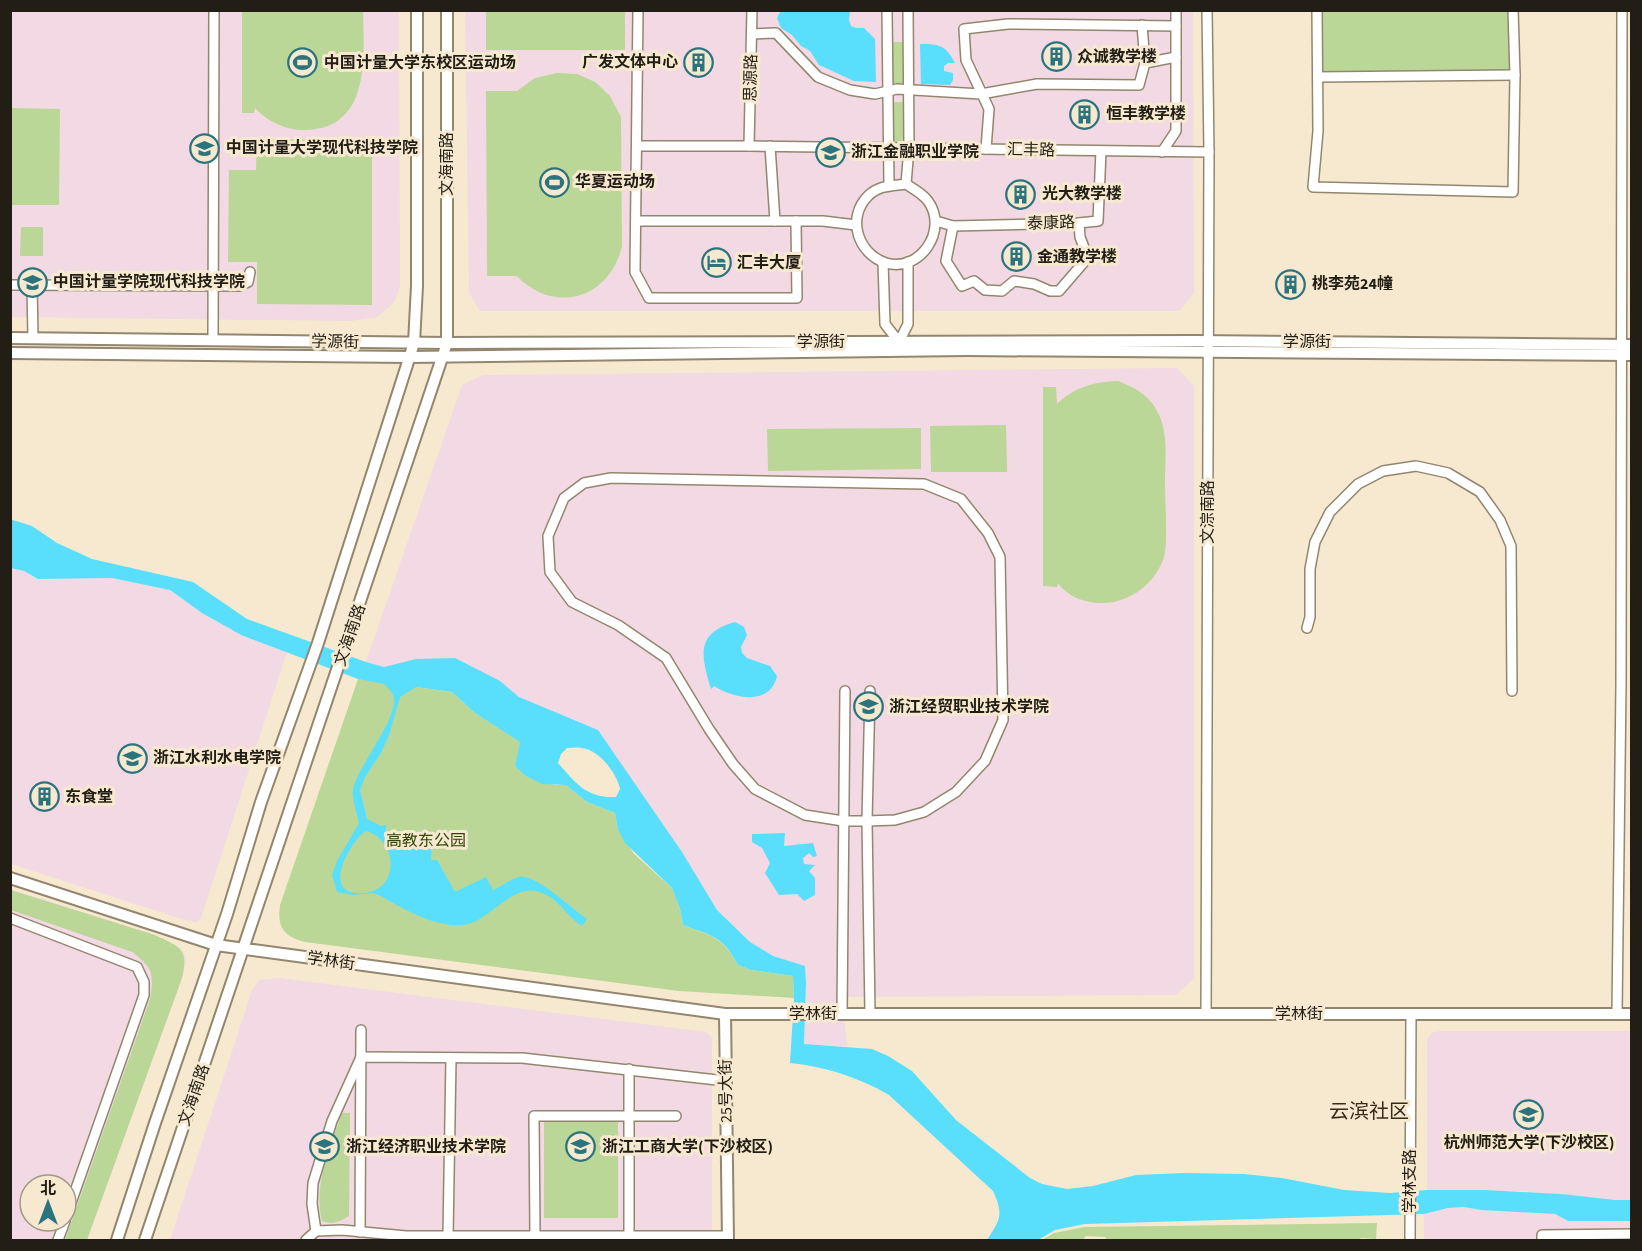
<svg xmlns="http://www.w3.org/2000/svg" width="1642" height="1251" font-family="'Source Sans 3','Noto Sans SC',sans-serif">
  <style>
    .education { fill: #f2d9e3; fill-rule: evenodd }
    .green { fill: #bbd797 }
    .water { fill: #59dffc; fill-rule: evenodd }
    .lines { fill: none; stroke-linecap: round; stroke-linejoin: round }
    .minor-casing { stroke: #93866f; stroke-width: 12 }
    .major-casing { stroke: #93866f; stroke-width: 14 }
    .minor { stroke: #fff; stroke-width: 9 }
    .major { stroke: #fff; stroke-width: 10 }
    .labels { text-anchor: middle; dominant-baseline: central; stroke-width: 6; stroke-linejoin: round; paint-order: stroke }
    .poi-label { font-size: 16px; font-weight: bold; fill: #231e15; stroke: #f7e9d0; text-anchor: start }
    .street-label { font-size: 16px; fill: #231e15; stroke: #f7e9d0 }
    .park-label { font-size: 16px; fill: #314705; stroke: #f7e9d0 }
    .quarter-label { font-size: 20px; fill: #362b17; stroke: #f7e9d0 }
  </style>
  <rect width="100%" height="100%" fill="#f7e9d0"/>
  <g class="education">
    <polygon points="11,11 399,11 400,286 395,301 378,317 351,321 11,317"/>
    <polygon points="465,11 1193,11 1194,293 1180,311 480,311 469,293"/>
    <polygon points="1177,368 1194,386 1194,978 1176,995 842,997 847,1046 825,1047 804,1045 806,983 805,966 773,956 750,942 717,910 682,852 598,730 519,697 500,681 416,659 384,667 366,662 462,385 483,375"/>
    <polygon points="10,568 24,571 38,579 112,578 170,590 202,613 240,635 287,652 201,918 197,922 185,920 11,864"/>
    <path d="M10,889L155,935L175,945L184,953L186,962L182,978L87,1240H11ZM30,1185H66V1221H30Z"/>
    <polygon points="280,978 706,1032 712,1037 712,1240 170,1240 252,990 259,980"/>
    <polygon points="1440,1031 1631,1031 1631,1200 1615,1200 1523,1191 1427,1190 1427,1040 1431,1033"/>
    <polygon points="1464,1207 1481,1210 1555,1214 1568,1221 1631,1221 1631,1240 1424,1240 1424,1214 1448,1208"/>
  </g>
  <g class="green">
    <path d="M242,11H363C364,57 371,130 304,130C285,130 268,122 255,108L254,113H242Z"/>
    <rect x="486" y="11" width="139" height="39"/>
    <polygon points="1321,11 1510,11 1510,71 1321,73"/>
    <polygon points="891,42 905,42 905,83 891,84"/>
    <path d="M557,73L577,74L595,82L610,96L621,117L622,246C610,299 554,315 517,276H487L486,91H517L535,78Z"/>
    <rect x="891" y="102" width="15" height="42"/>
    <polygon points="11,108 60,109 59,205 11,205"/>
    <polygon points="257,139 372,140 372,305 257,304 257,262 228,262 229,170 256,170"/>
    <polygon points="21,227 43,227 43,256 20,256"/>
    <path d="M1118,381C1135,388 1148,394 1157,411C1169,432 1165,460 1165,483C1165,500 1168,544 1164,557C1155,584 1130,603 1102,603C1084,603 1068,597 1058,583L1057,587L1043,586V387H1056L1057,404C1074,387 1094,382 1118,381Z"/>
    <polygon points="1006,425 1007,472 931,472 930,426"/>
    <polygon points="921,428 921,469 768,471 767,429"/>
    <path d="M358,679L452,692L475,713L521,742L515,766L554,785H566L587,802L615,813L618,830L634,854L672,888L680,909L683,925C712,936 723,937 738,965L751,970L793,976L794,998L679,991L305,942C283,936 277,927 280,905Z"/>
    <path d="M11,890L155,935C180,947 189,948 182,978L87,1240H65L150,999C154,973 153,968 132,952L11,910Z"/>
    <path d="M342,1113H350L349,1216C339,1222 333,1225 322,1221C313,1186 330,1146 342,1113Z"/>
    <rect x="544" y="1122" width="74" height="96"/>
    <polygon points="1377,1223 1376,1239 1361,1238 1359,1240 1108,1240 1105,1237 1086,1236 1083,1240 1042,1240 1054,1233 1085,1227"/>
  </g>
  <g class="water">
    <polygon points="781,10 850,11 849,20 851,26 856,28 864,28 875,39 876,82 854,81 819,65 810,51 801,46 792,35 781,28 777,18"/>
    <path d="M920,44C939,44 946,45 955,63H948L944,66V71L953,73V80L950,85L921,84Z"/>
    <path d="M10,519L32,526L57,543L92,559L193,582L247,619L366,662L384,667L416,659L455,658L500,681L519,697L598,730L682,852L717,910L750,942L773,956L805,966L806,983L804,1044L872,1049L888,1056L912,1071L956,1120L1030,1178L1042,1184L1067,1189L1093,1186L1136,1175L1185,1173L1244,1174L1282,1178L1344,1190L1390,1193L1427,1190H1485L1561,1194L1615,1200H1631V1221H1568L1555,1214L1481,1210L1464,1207L1448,1208L1424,1214L1085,1224L1055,1230L1038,1240H987C1000,1220 1004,1215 993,1191L889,1095C860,1078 824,1066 790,1063L794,998L793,976L751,970L738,965C723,936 712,936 683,925L680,909L672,888L625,843L618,830L615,813L587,802L566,785L542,784L526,776L515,766L520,742L475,713L452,692L416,687L400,697L389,735L381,753L365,777L360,790L367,819L381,826L386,825V841L409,842L410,839L432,840L431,860H437L455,892L486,877L493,890C501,887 510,879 519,877C536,873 573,910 587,919L582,926C564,915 559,896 535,891C514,887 492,914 474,922C445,934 403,909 379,895L372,893L353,895L337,892L332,875L337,861L359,823C357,813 352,800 353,790C356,768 401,716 393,695C392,692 387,687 384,684L358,679L241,635L202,613L170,590L112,578L38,579L24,571L11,568ZM567,748C572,748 577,747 582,748C599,750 617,773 620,789L616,797C586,798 577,784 558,763L561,754ZM366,831C402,842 399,898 355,893C322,889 353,838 366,831Z"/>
    <path d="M735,622L744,627L747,635L741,647L742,653L747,658L770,666L777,676C770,707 733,698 714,686L711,689C701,656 695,633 735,622Z"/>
    <polygon points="785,833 784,846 813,843 817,856 813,857 809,853 803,858 804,864 815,865 809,871 815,878 815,895 804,901 797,894 779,895 765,873 770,863 762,848 752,842 752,834"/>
  </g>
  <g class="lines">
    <defs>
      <g id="minor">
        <polyline points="638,10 635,272 649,298 797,298 796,221"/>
        <polyline points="887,10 889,185"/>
        <polyline points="1317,10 1318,131 1313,187 1513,192 1515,75 1513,10"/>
        <polyline points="1142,25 1145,63"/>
        <polyline points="752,34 776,33 818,77 850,90 875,94 897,89 981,94 1037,84 1139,85 1145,63 1176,57"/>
        <polyline points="1318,77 1515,75"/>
        <polyline points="637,146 749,146 1209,152"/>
        <polyline points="749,146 752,10"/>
        <polyline points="770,146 775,221"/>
        <polyline points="986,149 989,109 966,60 964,29 1008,24 1176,26"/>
        <polyline points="1162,152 1176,131 1176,10"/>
        <path d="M906,184C914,189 923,194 928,201C949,230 920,273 886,263C858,254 846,218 868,196C879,185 892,186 906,184Z"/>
        <polyline points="906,184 909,148 908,10"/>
        <polyline points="636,221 823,221 856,225"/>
        <polyline points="936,221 953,226 1079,223 1098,221 1101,151"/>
        <polyline points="953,226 946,261 962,286 974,281 985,290 1002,291 1014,281 1034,284 1050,291 1059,291 1084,262 1085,250 1080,237 1079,223"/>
        <polyline points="883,262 885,324 899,342 908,324 908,262"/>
        <polyline points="10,285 239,286 248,282 250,272"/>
        <polyline points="32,285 33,338"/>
        <polyline points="213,340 214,10"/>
        <polygon points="611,478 924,484 961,499 988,533 1000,557 1003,720 985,761 956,792 924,812 895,820 867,821 843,821 805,815 755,789 733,764 709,729 666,658 618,625 572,602 550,572 548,536 564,498 584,483"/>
        <polyline points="1307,628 1310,617 1310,569 1315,542 1330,512 1358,484 1383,471 1416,466 1448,473 1480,492 1500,520 1511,546 1512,691"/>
        <polyline points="870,691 867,821 870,1014"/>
        <polyline points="10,918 137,967 144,982 144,995 66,1217"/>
        <polyline points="1617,1013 1621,685 1622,10"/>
        <polyline points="842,1014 845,691"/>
        <polyline points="1206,1014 1209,152 1207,10"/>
        <polyline points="629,1069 629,1236"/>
        <polyline points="316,1231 312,1204 313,1183 332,1121 361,1057 522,1058 726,1081"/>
        <polyline points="360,1232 361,1030"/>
        <polyline points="448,1236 451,1058"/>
        <polyline points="535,1236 534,1116 676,1116"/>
        <polyline points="58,1240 65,1221"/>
        <polyline points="306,1240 316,1231 342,1230 406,1236 728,1236"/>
        <polyline points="1410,1240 1411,1014"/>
        <polyline points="1542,1240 1542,1235 1632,1234"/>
      </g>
      <g id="major">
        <polyline points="10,338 447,343 1195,341 1632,345"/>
        <polyline points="10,353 410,357 967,350 1632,355"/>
        <polyline points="10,878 216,945 725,1014 1632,1014"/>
        <polyline points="725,1014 728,1240"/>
        <polyline points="117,1240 155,1123 227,914 261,802 318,643 414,343 417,286 417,10"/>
        <polyline points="145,1240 447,343 447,10"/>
      </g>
    </defs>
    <use href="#minor" class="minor-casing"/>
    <use href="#major" class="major-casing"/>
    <use href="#minor" class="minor"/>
    <use href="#major" class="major"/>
  </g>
  <defs>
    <symbol id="building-ring" viewBox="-11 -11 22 22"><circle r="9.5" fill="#f7e9d0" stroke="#2c747d" stroke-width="1.5"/><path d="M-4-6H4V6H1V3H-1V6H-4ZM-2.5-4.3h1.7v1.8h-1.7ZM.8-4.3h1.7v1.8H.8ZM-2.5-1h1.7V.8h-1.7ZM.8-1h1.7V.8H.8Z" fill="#2c747d"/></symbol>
    <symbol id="stadium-ring" viewBox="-11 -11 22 22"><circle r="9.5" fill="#f7e9d0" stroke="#2c747d" stroke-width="1.5"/><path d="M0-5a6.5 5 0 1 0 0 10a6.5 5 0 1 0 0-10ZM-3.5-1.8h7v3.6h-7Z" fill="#2c747d"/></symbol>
    <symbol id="university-ring" viewBox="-11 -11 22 22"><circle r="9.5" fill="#f7e9d0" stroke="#2c747d" stroke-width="1.5"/><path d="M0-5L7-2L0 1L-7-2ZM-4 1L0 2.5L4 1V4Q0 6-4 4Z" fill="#2c747d"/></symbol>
    <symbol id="hotel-ring" viewBox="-11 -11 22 22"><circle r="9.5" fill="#f7e9d0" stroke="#2c747d" stroke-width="1.5"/><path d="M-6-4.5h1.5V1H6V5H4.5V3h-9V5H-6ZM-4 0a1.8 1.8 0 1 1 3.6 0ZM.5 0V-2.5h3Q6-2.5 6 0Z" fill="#2c747d"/></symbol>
    <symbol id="school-ring" viewBox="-11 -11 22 22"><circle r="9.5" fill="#f7e9d0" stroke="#2c747d" stroke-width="1.5"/><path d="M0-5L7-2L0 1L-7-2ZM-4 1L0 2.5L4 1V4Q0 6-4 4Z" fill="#2c747d"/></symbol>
  </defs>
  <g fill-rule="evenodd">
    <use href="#building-ring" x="1040" y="40" width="33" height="33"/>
    <use href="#building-ring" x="682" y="46" width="33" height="33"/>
    <use href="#stadium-ring" x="286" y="46" width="33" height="33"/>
    <use href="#building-ring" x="1068" y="98" width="33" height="33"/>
    <use href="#university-ring" x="188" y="132" width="33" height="33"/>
    <use href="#university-ring" x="814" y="136" width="33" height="33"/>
    <use href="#stadium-ring" x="538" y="166" width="33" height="33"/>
    <use href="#building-ring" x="1004" y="178" width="33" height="33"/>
    <use href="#building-ring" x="1000" y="240" width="33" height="33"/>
    <use href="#hotel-ring" x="700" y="246" width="33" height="33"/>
    <use href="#school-ring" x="16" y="266" width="33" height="33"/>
    <use href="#building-ring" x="1274" y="268" width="33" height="33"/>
    <use href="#university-ring" x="852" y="690" width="33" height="33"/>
    <use href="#university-ring" x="116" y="742" width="33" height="33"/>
    <use href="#building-ring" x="28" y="780" width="33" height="33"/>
    <use href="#university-ring" x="1512" y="1098" width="33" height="33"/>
    <use href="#university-ring" x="308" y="1130" width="33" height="33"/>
    <use href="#university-ring" x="564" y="1130" width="33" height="33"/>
  </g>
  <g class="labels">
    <g class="poi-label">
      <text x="1077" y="57">众诚教学楼</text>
      <text x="678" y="62" text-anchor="end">广发文体中心</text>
      <text x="324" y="63">中国计量大学东校区运动场</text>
      <text x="1106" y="114">恒丰教学楼</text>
      <text x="226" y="148">中国计量大学现代科技学院</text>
      <text x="851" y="152">浙江金融职业学院</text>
      <text x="575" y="182">华夏运动场</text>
      <text x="1042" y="194">光大教学楼</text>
      <text x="1037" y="257">金通教学楼</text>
      <text x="737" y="263">汇丰大厦</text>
      <text x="53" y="282">中国计量学院现代科技学院</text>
      <text x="1312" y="284">桃李苑24幢</text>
      <text x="889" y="707">浙江经贸职业技术学院</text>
      <text x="153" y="758">浙江水利水电学院</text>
      <text x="65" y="797">东食堂</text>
      <text x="1529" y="1143" text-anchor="middle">杭州师范大学(下沙校区)</text>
      <text x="346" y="1147">浙江经济职业技术学院</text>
      <text x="602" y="1147">浙江工商大学(下沙校区)</text>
    </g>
    <g class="street-label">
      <text transform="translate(751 78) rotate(-89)">思源路</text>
      <text transform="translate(1031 150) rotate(1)">汇丰路</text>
      <text transform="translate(447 164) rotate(-90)">文海南路</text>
      <text transform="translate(1051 223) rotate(-2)">泰康路</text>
      <text transform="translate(335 342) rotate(1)">学源街</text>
      <text x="821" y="342">学源街</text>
      <text x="1307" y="342">学源街</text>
      <text transform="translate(1208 512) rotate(-90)">文淙南路</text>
      <text transform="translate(350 635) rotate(-71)">文海南路</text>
      <text transform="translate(331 961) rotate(8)">学林街</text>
      <text x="813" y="1014">学林街</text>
      <text x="1299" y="1014">学林街</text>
      <text transform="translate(726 1091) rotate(-91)">25号大街</text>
      <text transform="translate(194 1095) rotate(-71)">文海南路</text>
      <text transform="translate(1410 1181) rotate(-90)">学林支路</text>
    </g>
    <g class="park-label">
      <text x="426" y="841">高教东公园</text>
    </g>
    <g class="quarter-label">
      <text x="1369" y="1112">云滨社区</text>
    </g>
  </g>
  <rect width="1642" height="1251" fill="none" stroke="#231e15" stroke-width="24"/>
  <g transform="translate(48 1203)"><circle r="28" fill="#f7e9d0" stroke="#a29885" stroke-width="1.5"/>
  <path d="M0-4.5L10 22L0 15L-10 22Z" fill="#2c747d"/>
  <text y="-9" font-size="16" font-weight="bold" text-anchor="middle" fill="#231e15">北</text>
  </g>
</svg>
